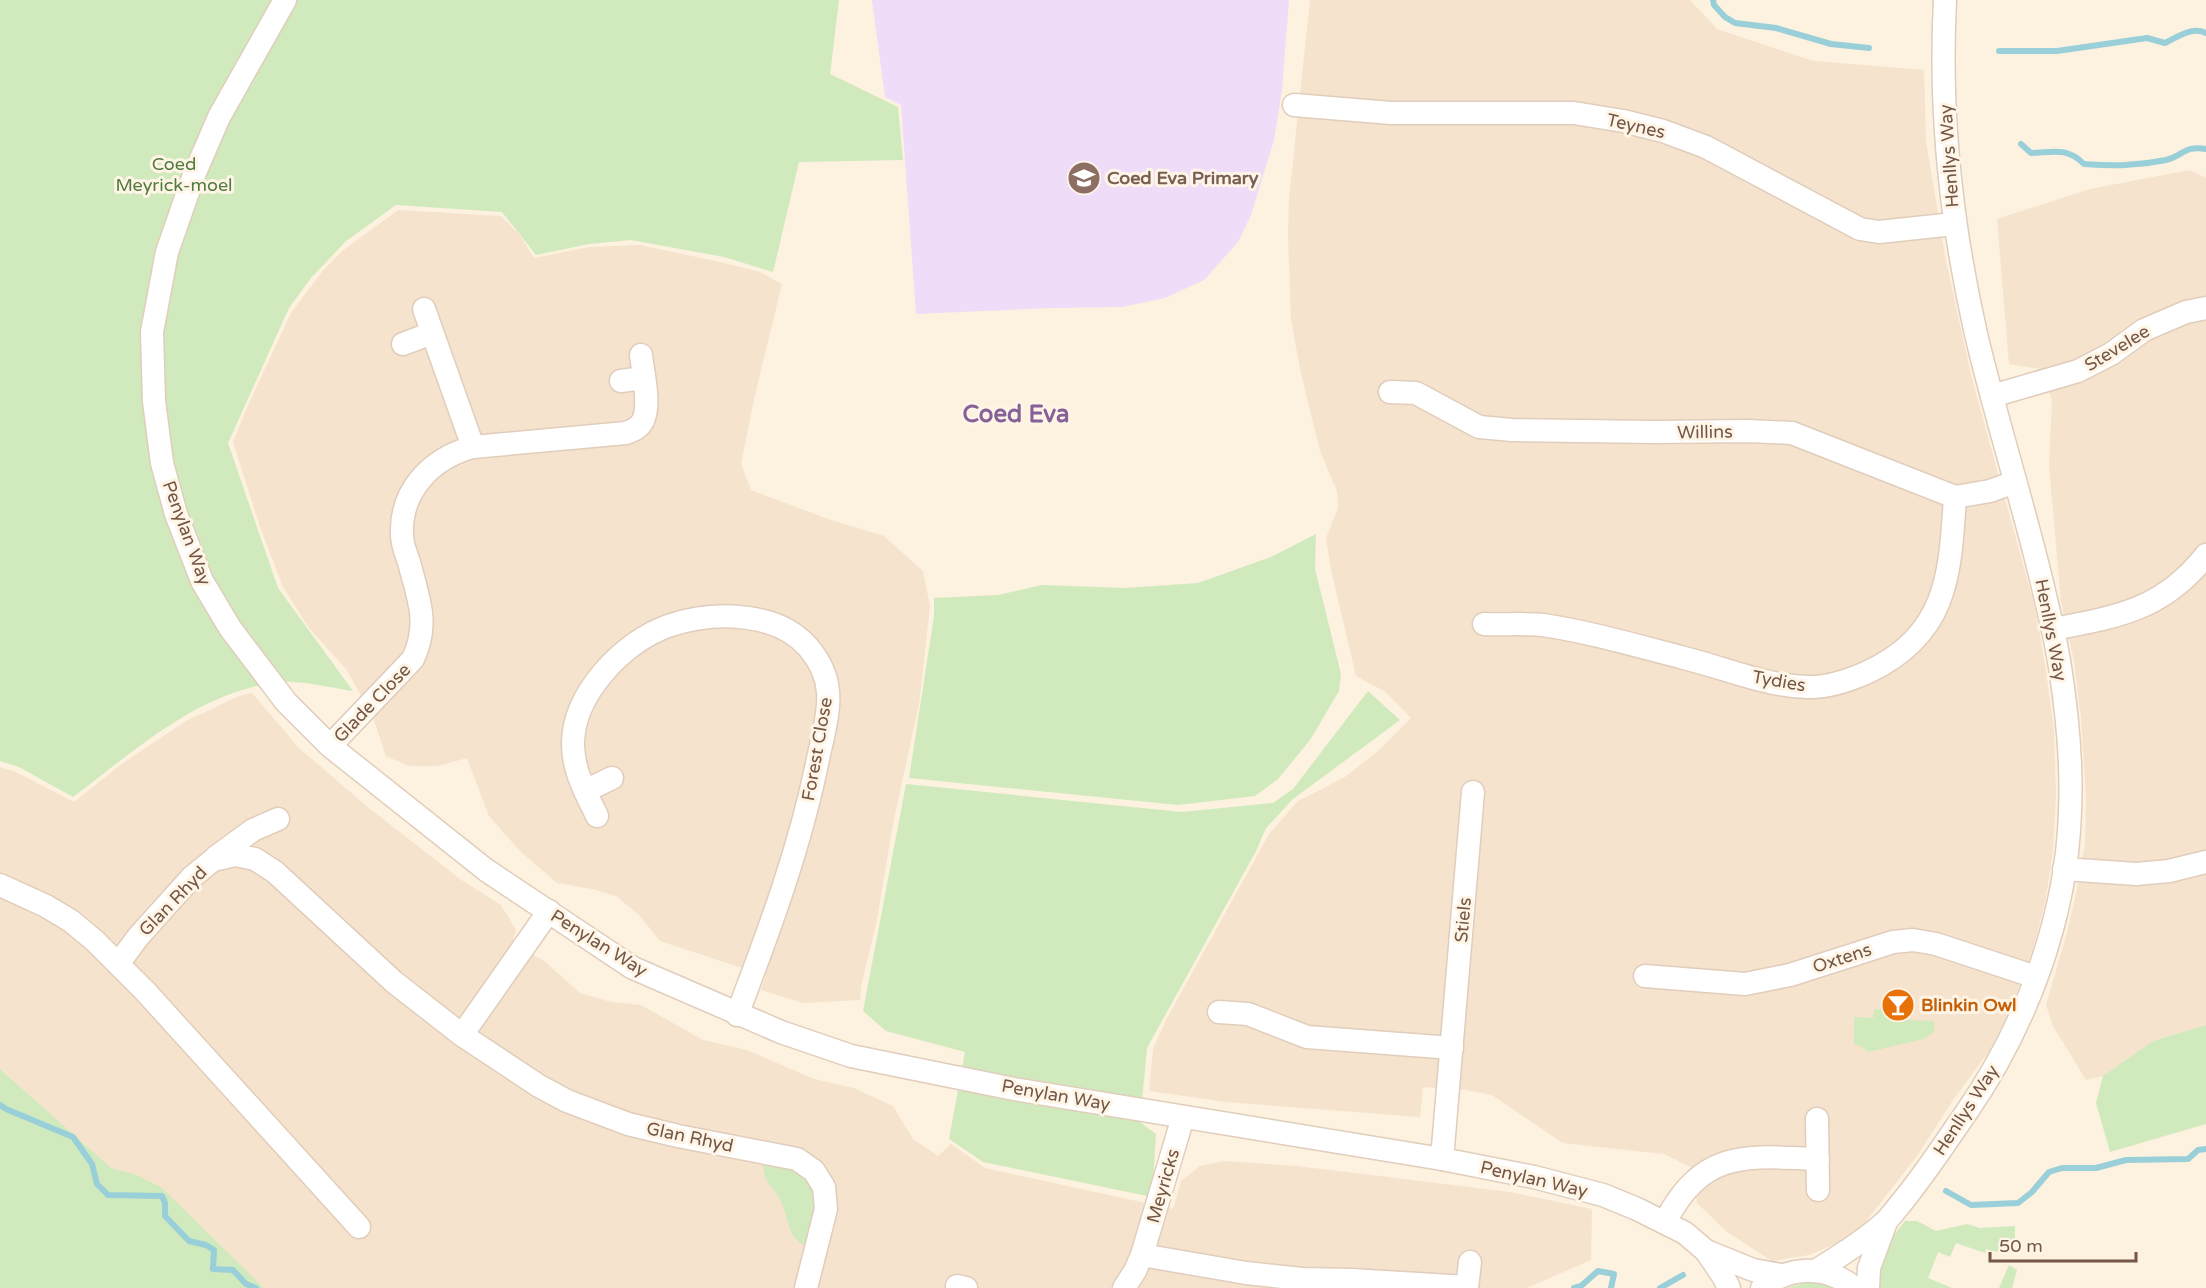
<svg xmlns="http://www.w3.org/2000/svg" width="2206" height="1288" font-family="'Varela Round',sans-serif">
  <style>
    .residential { fill: #f5e3cd }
    .education { fill: #eedcf9 }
    .green { fill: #d0eabe }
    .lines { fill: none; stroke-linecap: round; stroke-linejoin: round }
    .stream { stroke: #99cfd8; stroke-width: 6 }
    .minor-casing { stroke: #e1cdbb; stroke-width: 25 }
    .minor { stroke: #fff; stroke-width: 22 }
    .labels { text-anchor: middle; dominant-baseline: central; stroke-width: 6; stroke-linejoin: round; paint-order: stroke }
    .street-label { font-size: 18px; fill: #745646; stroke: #fff5e6 }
    .park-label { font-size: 18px; fill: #507a3e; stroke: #fff5e6 }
    .education-label { font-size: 18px; font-weight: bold; fill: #785e54; stroke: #fff5e6; text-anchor: start }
    .food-label { font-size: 18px; font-weight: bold; fill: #c56008; stroke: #fff5e6; text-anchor: start }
    .district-label { font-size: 24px; font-weight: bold; fill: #856198; stroke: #fff5e6 }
  </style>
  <rect width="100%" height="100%" fill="#fdf1df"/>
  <g class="residential">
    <polygon points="1310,0 1690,0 1717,29 1813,61 1924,70 1926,141 1946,261 1971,375 2035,608 2045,664 2054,731 2056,793 2053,851 2045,903 2033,949 2010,1010 1990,1050 1953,1100 1917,1156 1860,1229 1838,1243 1809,1255 1772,1261 1727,1232 1697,1203 1691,1167 1664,1154 1563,1143 1492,1095 1466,1090 1423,1087 1420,1117 1226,1102 1149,1091 1153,1049 1167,1018 1269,834 1298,801 1345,777 1378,751 1411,718 1384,691 1356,676 1332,574 1326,538 1338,508 1337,491 1320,451 1300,369 1291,319 1288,234 1289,199"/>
    <polygon points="2190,170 2206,178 2206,1025 2153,1041 2103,1076 2086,1080 2053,1026 2046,1005 2067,933 2077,889 2085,844 2086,798 2081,718 2074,661 2061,602 2049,465 2052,400 2041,369 2009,364 1997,219 2090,189"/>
    <polygon points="398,210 501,216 520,235 534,258 589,247 640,245 720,262 760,272 782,284 754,399 741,464 751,490 828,519 884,536 923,571 930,606 919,704 893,824 876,925 861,987 860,1000 803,1003 761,990 766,976 660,941 640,916 616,896 592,889 557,883 520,851 489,816 467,758 438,766 409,766 386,756 373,717 346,669 309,628 283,587 261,530 233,442 249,403 291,313 321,273 341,252"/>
    <polygon points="252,693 299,748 369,808 460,879 501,905 516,930 512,944 543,960 580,993 611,1002 641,1005 703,1040 747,1050 814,1079 854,1088 893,1106 913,1139 938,1156 951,1144 985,1168 1173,1209 1181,1181 1200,1166 1224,1161 1297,1166 1510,1192 1592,1209 1591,1260 1527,1288 264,1288 134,1174 111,1169 0,1069 0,767 16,772 74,802 123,763 186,721 239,696"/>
  </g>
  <polygon class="education" points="872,0 1289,0 1282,90 1274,140 1251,215 1238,242 1204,280 1165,298 1122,307 1052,308 916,314 901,105 885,97"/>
  <g class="green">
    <path d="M0,0H839L830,74L898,107L903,160L799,162L773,272L724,257L631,240L589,244L536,255L502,212L396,205L346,241L311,278L289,308L228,443L278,588L353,691C334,688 298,680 280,682C198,691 136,750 73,797L19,767L0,761Z"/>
    <polygon points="1316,534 1315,569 1341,674 1339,691 1310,740 1278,779 1255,796 1178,805 909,778 934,616 934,598 998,595 1042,585 1125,588 1198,583 1271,557"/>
    <polygon points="1368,691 1400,720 1293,799 1266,828 1256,851 1147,1048 1140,1122 1156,1134 1152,1197 983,1162 949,1139 965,1052 886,1031 863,1011 906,784 1182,812 1273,803 1293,789"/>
    <polygon points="1874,1009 1892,1010 1892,1019 1934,1021 1934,1032 1924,1039 1868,1052 1861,1046 1854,1045 1854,1017 1873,1018"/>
    <polygon points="2206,1025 2206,1124 2110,1152 2096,1103 2103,1076 2153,1041"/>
    <polygon points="0,1069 111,1168 134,1174 161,1187 264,1288 0,1288"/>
    <path d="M763,1160L800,1167L819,1197L809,1236L804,1245C787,1236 789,1219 782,1204C774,1184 763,1188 763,1160Z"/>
    <path d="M1905,1221H1917L1936,1231L1967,1224L1980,1228L2015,1226V1252L2002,1248L1997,1252L1986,1249L1985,1253L1956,1243L1950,1257L1938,1252L1928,1278L1952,1288H1879C1877,1256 1886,1245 1905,1221Z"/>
    <polygon points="2009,1265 2017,1270 2012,1288 1999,1288"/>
    <polygon points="1815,1280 1842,1288 1787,1288"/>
  </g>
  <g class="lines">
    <g class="stream">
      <polyline points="1713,0 1714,5 1725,17 1735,23 1776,28 1831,44 1869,48"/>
      <path d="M1999,51H2057L2147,38L2165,43C2177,37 2193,26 2206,33"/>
      <path d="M2021,144L2031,153C2054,152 2067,147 2084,164C2113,166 2137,166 2166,160C2183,156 2185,145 2206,149"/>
      <polyline points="0,1105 6,1109 73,1137 92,1164 97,1184 108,1195 162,1196 165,1203 165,1216 189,1241 206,1245 214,1250 213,1269 233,1270 246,1284 256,1288"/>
      <polyline points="1946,1191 1971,1205 2018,1203 2032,1192 2049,1172 2062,1168 2096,1168 2126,1160 2188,1159 2198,1150 2206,1149"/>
      <polyline points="1574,1288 1581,1286 1598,1271 1614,1274 1611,1288"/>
      <polyline points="1660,1288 1683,1275"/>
    </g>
    <defs>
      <g id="minor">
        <polyline points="285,0 219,117 194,175 167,252 152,332 154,401 162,463 176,514 202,581 230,628 286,702 330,746 486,870 633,968 781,1032 851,1056 1014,1089 1442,1159 1534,1177 1603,1195 1637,1209 1685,1233 1706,1251 1723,1276 1729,1288"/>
        <polyline points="1294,105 1391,113 1574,113 1623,121 1663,131 1706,147 1860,229 1879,232 1954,224"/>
        <polyline points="424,309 473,447"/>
        <polyline points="403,344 432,333"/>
        <polyline points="621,381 643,378"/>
        <polyline points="1390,392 1416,393 1479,427 1512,430 1654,432 1748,431 1792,433 1955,497 1990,491 2015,482"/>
        <polyline points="1992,396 2078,371 2111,354 2144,330 2186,312 2206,308"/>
        <path d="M1484,624C1503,625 1524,623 1543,625C1590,632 1638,646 1684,658C1725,668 1766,686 1807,687C1828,688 1850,680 1868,672C1948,634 1950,575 1955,497"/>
        <path d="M2053,629C2117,617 2163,610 2206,555"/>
        <path d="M330,746L413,659C430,623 418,598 409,562C406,554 402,544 402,535C400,490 432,458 473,447L626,433C634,430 641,427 644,418C650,402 643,372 641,355"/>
        <polyline points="585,791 612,778"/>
        <path d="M597,816C586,793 573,771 573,744C573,694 623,642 668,626C695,617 720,614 748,618C771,621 793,630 808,647C819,660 827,675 828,692C830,712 822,740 818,759C800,848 769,931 737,1015"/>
        <polyline points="216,857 253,830 278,819"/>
        <polyline points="2064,869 2136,874 2169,871 2206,862"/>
        <polyline points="0,885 46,906 71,921 95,941 145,991 359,1227"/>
        <polyline points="118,964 138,937 164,908 192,877 213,860 235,855 255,859 275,872 394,982 462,1035 539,1086 567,1101 628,1124 678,1136 797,1159 814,1171 824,1187 826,1209 806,1288"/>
        <polyline points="1645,976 1745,984 1790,975 1893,942 1913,940 1936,944 2036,977"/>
        <polyline points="1219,1012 1248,1014 1307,1037 1452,1048"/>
        <polyline points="462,1035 549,911"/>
        <polyline points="1817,1119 1818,1190"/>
        <polyline points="1442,1159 1473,792"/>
        <path d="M1665,1222C1703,1149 1746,1156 1818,1159"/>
        <polyline points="1706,1251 1753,1270 1781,1275"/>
        <polyline points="1142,1255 1246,1273 1302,1279 1352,1280 1467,1287"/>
        <path d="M1817,1270C1840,1256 1864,1241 1884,1223C1891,1217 1896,1209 1902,1202C1925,1174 1945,1143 1966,1113C2026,1026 2067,918 2070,811C2072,766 2067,712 2060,667C2056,640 2049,613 2043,587C2023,502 1996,419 1976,334C1951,224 1939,113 1945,0"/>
        <polyline points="957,1286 966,1288"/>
        <polyline points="1124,1288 1135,1271 1142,1255 1183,1117"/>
        <polyline points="1467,1288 1470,1262"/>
        <path d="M1762,1288C1791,1265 1826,1265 1855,1288"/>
        <polyline points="1868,1288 1869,1268 1886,1222"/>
      </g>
    </defs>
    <use href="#minor" class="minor-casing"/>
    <use href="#minor" class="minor"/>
  </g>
  <defs>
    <symbol id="school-disc" viewBox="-11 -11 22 22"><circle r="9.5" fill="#8d6e63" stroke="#fff5e6"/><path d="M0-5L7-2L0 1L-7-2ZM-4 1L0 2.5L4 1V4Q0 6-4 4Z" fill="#fff"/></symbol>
    <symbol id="bar-disc" viewBox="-11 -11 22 22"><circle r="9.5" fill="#e8710a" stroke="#fff5e6"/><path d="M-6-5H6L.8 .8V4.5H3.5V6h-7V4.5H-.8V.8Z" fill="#fff"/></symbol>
  </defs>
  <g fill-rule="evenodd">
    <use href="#school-disc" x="1065" y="159" width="38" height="38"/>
    <use href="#bar-disc" x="1879" y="986" width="38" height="38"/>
  </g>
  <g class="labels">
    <g class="street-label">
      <text transform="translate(1636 126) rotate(13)">Teynes</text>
      <text transform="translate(1949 156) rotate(-94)">Henllys Way</text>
      <text transform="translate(2117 348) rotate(-31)">Stevelee</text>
      <text transform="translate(1705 432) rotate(-1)">Willins</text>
      <text transform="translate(187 533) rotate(70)">Penylan Way</text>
      <text transform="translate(2051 630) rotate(79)">Henllys Way</text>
      <text transform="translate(1779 681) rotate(10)">Tydies</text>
      <text transform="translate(372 703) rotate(-46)">Glade Close</text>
      <text transform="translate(817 749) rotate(-80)">Forest Close</text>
      <text transform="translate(173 901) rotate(-46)">Glan Rhyd</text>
      <text transform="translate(1463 920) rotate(-85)">Stiels</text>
      <text transform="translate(599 943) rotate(32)">Penylan Way</text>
      <text transform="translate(1842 958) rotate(-18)">Oxtens</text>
      <text transform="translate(1056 1095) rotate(10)">Penylan Way</text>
      <text transform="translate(1966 1110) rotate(-57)">Henllys Way</text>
      <text transform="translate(690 1137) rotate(12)">Glan Rhyd</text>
      <text transform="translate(1534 1179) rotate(13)">Penylan Way</text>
      <text transform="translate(1163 1186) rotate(-74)">Meyricks</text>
    </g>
    <g class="park-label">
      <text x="174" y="164">Coed<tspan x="174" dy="21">Meyrick-moel</tspan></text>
    </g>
    <g class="education-label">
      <text x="1107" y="178">Coed Eva Primary</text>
    </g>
    <g class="food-label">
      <text x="1921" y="1005">Blinkin Owl</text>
    </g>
    <g class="district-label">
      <text x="1016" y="414">Coed Eva</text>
    </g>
  </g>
  <path d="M1990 1252v9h146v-9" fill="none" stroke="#745646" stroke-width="3"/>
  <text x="1999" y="1252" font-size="18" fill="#745646" stroke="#fff5e6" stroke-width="4.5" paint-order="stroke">50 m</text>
</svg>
